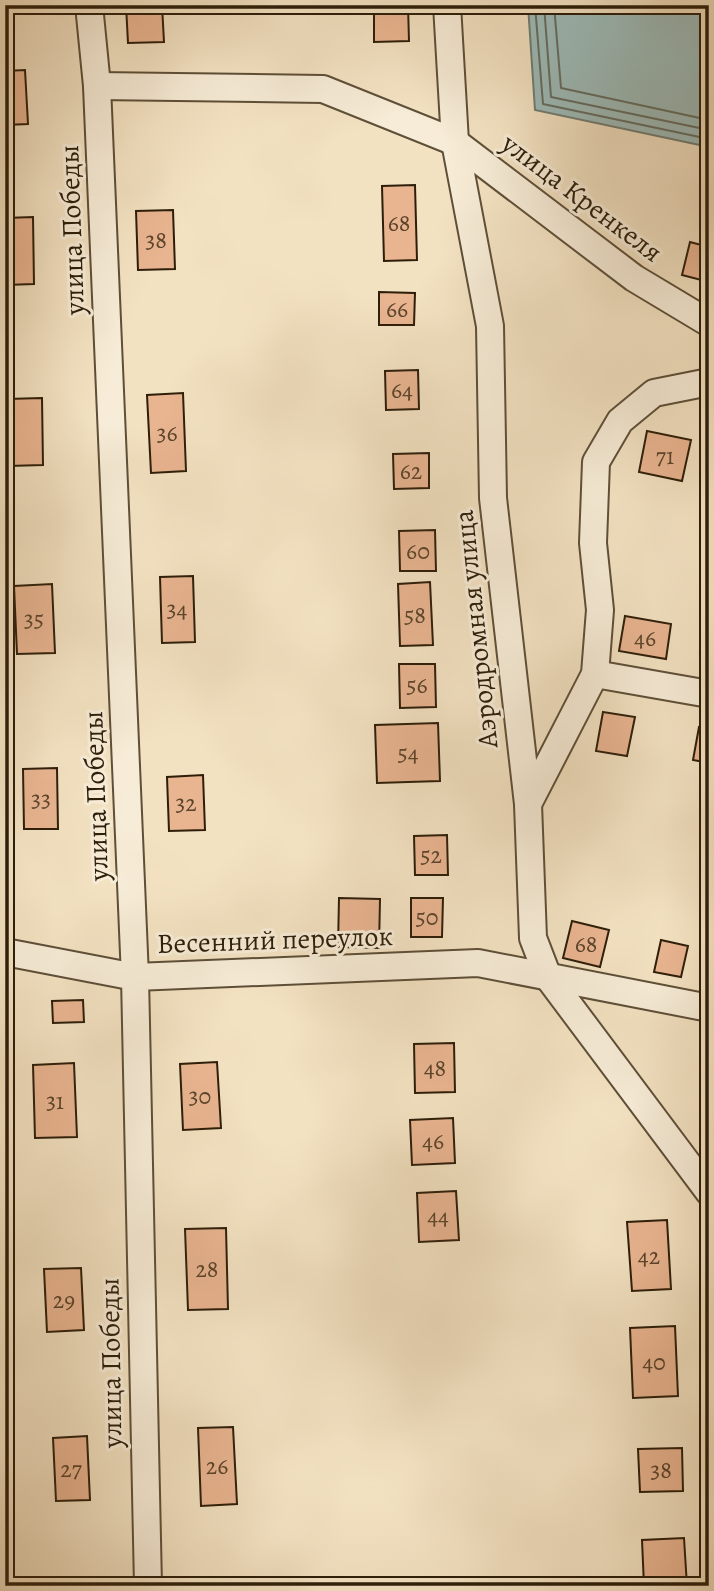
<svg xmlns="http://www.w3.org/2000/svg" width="714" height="1591" font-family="Alegreya,serif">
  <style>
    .water { fill: #9dbcba; stroke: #707d74; stroke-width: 2 }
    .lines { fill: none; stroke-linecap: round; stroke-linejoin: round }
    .shore { stroke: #656d62; stroke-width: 2 }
    .building { fill: #e9b591; stroke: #2d1e0a; stroke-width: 2 }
    .minor-casing { stroke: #5e4f38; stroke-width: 30 }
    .minor { stroke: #f7ecd7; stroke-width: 26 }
    .labels { text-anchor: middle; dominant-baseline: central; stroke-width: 6; stroke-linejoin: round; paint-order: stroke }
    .number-label { font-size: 24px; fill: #5c442c }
    .street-label { font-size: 28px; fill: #2d1e0a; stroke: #f7ecd7 }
  </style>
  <rect width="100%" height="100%" fill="#f3e2c2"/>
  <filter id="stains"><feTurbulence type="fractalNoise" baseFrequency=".00286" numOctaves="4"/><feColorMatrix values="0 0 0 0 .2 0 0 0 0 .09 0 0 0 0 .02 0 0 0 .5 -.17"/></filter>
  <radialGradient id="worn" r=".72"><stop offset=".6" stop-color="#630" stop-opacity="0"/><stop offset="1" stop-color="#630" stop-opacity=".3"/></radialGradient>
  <polygon class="water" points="528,5 709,5 709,147 535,110"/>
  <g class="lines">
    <g class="shore">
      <polyline points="535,5 543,104 709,139"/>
      <polyline points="544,5 551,97 709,130"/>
      <polyline points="554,5 561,88 709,120"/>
    </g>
  </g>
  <g class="building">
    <polygon points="5,5 25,5 26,11 5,13"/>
    <polygon points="126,5 162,5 164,42 128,43"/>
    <polygon points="374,5 408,5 409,41 374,42"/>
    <polygon points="25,70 28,124 5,125 5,71"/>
    <polygon points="415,185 417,260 384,261 382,186"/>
    <polygon points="173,210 175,269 138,270 136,211"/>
    <polygon points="33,217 34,284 5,285 5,218"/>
    <polygon points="690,242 709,247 709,282 682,275"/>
    <polygon points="379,292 415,293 414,325 379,325"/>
    <polygon points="418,370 419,409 386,410 385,371"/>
    <polygon points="183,393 186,471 151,473 147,395"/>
    <polygon points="42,398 43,465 8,466 7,399"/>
    <polygon points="647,431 691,440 682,481 639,472"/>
    <polygon points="429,453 429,488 394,489 393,454"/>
    <polygon points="435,530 436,571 400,571 399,531"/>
    <polygon points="193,576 195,642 162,643 160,577"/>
    <polygon points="430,582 433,645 400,646 398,584"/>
    <polygon points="52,584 55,653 17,654 14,586"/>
    <polygon points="625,616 671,624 666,659 619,651"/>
    <polygon points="706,627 709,628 709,654 700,652"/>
    <polygon points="399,664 435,664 436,707 400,708"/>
    <polygon points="603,712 635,717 627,756 596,751"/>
    <polygon points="438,723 440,781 377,783 375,725"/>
    <polygon points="699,727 709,729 709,763 693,760"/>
    <polygon points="57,768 58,829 24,829 23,769"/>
    <polygon points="203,775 205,830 169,831 167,777"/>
    <polygon points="447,835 448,875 415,875 414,836"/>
    <polygon points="339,898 380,899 379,948 338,947"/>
    <polygon points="411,898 443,898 442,937 411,937"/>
    <polygon points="572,921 609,930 600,967 563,958"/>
    <polygon points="661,940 688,946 681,977 654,972"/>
    <polygon points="83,1000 84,1022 53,1023 52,1001"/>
    <polygon points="454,1043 455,1092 415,1093 414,1044"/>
    <polygon points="217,1062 221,1128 183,1130 180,1064"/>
    <polygon points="74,1063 77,1137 35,1138 33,1065"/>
    <polygon points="453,1118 455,1163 412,1165 410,1120"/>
    <polygon points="456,1191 459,1240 419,1242 417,1193"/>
    <polygon points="667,1220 671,1289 632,1291 627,1222"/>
    <polygon points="226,1228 228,1309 188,1310 185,1229"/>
    <polygon points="81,1268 84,1330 47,1332 44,1269"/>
    <polygon points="675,1326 678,1396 633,1398 630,1328"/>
    <polygon points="233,1427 237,1504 201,1506 198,1428"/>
    <polygon points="87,1436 90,1500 56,1501 53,1438"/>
    <polygon points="682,1448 683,1491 640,1492 638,1449"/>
    <polygon points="684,1538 687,1586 644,1586 642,1540"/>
  </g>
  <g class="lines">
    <defs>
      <g id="minor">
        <polyline points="89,5 97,86 135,977 148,1586"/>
        <polyline points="447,5 455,142 490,326 493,498 528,804 533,938 548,977 709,1192"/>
        <polyline points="97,86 323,89 455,142 634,278 709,323"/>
        <polyline points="595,674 709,694"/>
        <polyline points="528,804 595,674 600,610 593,543 596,462 620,421 654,393 709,382"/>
        <polyline points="5,952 135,977 478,963 709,1008"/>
      </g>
    </defs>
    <use href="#minor" class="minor-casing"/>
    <use href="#minor" class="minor"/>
  </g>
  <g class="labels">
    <g class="number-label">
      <text x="399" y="223">68</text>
      <text x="156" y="240">38</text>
      <text x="397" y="309">66</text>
      <text x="402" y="390">64</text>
      <text x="167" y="433">36</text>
      <text x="665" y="456">71</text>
      <text x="411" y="471">62</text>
      <text x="418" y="551">60</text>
      <text x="177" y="609">34</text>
      <text x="415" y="615">58</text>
      <text x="34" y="619">35</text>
      <text x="645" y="638">46</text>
      <text x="417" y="685">56</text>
      <text x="408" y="753">54</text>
      <text x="41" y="799">33</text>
      <text x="186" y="803">32</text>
      <text x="431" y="855">52</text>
      <text x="427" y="917">50</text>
      <text x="586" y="944">68</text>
      <text x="435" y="1068">48</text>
      <text x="200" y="1096">30</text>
      <text x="55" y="1101">31</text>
      <text x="433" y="1141">46</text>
      <text x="438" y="1216">44</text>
      <text x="649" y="1256">42</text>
      <text x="207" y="1269">28</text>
      <text x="64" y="1300">29</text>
      <text x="654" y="1362">40</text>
      <text x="217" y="1466">26</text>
      <text x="71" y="1469">27</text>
      <text x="661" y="1470">38</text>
    </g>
    <g class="street-label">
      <text transform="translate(582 198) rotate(37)">улица Кренкеля</text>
      <text transform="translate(72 230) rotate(-92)">улица Победы</text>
      <text transform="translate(476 629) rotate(-96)">Аэродромная улица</text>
      <text transform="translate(96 796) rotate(-92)">улица Победы</text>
      <text transform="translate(275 940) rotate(-2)">Весенний переулок</text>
      <text transform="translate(111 1363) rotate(-91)">улица Победы</text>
    </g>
  </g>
  <rect width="714" height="1591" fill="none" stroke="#f3e2c2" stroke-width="28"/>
  <rect x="7" y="7" width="700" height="1577" fill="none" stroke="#2d1e0a" stroke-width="3.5"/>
  <rect x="14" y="14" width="686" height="1563" fill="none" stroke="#2d1e0a" stroke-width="2"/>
  <rect width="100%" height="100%" filter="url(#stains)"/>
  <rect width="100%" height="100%" fill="url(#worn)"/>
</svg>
